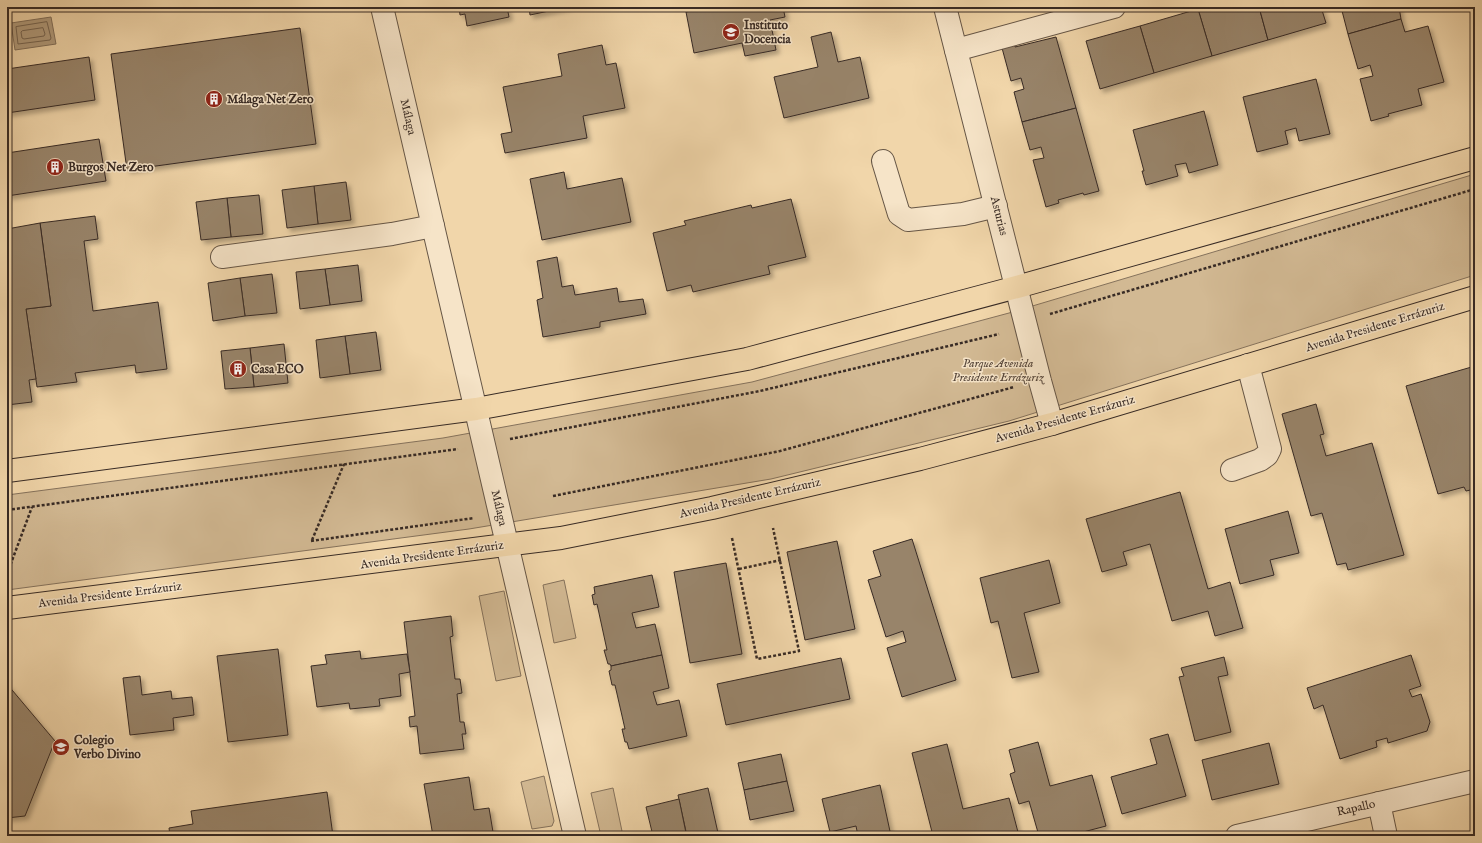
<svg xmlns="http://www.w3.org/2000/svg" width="1482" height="843" font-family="'IM FELL English',serif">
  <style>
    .green { fill: #d2b993; stroke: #85725c }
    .water { fill: #b29c7d; stroke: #816f5a }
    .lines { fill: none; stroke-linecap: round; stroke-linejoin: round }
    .shore { stroke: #756451; stroke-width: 1 }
    .building { fill: #98846a; stroke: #382b25; filter: url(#shadow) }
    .minor-casing { stroke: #665646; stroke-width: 24 }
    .major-casing { stroke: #382b25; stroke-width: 24 }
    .path { stroke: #382b25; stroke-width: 2.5; stroke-dasharray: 3 2; stroke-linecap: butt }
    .minor { stroke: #f6e4c8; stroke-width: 22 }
    .major { stroke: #f1d6aa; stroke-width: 22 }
    .labels { text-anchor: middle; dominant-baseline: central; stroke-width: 3; stroke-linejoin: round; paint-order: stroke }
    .poi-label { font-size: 12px; font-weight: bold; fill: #382b25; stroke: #f6e4c8; text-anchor: start }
    .street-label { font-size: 12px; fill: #382b25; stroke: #f6e4c8 }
    .park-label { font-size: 12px; font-style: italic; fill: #57473b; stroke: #f6e4c8 }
  </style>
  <defs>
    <filter id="shadow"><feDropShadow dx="3.5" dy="3.5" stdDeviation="2" flood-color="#0004"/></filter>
  </defs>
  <rect width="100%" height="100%" fill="#f1d6aa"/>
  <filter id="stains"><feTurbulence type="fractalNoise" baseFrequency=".005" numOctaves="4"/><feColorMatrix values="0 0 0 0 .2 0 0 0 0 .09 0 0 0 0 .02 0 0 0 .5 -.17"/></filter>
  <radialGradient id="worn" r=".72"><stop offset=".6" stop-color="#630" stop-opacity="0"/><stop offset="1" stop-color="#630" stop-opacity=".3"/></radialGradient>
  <g class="green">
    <polygon points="1475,174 1475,275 1009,421 771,479 469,529 7,590 7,495 443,438 752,382 1009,313"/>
    <polygon points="564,580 576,638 554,643 543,585"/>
    <polygon points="504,591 521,676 496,681 479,596"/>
    <polygon points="544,776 554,821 552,826 532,829 521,782"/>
    <polygon points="613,788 623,836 601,836 591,793"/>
  </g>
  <polygon class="water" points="51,17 56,44 15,50 11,23"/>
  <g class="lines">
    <g class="shore">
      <polygon points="47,22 51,38 50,40 18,44 16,27"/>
      <polygon points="43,28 45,34 44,36 24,39 22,38 21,32 22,31"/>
    </g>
  </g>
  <g class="building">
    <polygon points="459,7 507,7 509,17 467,26 465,14 460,15"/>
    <polygon points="529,7 568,7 530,15"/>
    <polygon points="711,7 783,7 785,17 770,20 776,50 745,56 742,43 694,53 686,12"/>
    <polygon points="1206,7 1259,7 1268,40 1212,56 1198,9"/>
    <polygon points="1259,7 1321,7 1326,23 1268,40"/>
    <polygon points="1341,7 1399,7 1401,19 1348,34"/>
    <polygon points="1198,9 1212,56 1154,73 1140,26"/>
    <polygon points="1401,19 1405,32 1428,26 1444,82 1418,89 1422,105 1388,114 1389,116 1371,121 1360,79 1373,76 1370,65 1358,69 1348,34"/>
    <polygon points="1140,26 1154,73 1100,89 1086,41"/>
    <polygon points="300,28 316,144 127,170 111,54"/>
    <polygon points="831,32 838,62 860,57 869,98 784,118 774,77 818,67 811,37"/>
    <polygon points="1056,37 1076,108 1022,122 1014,92 1024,89 1021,78 1011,81 1002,48 1015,45 1015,47"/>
    <polygon points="602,45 606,65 616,63 625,108 583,116 587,138 505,153 501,134 512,132 503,87 562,76 558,54"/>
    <polygon points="89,57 95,100 7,113 7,69"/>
    <polygon points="1316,79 1330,134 1299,141 1296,128 1285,131 1288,144 1257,152 1243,97"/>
    <polygon points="1076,108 1099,191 1084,195 1083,193 1058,200 1059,203 1046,207 1033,160 1044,158 1041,147 1030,150 1022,122"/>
    <polygon points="1204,111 1218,165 1189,173 1186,163 1175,165 1178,176 1146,185 1142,171 1144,171 1133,130"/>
    <polygon points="99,139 106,181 7,196 7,153"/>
    <polygon points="564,172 567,189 622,178 631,222 542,240 530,179"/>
    <polygon points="346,182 351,220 318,224 314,186"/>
    <polygon points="314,186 318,224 287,228 282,190"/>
    <polygon points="259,195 263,234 231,237 227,198"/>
    <polygon points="227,198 231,237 201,240 196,202"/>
    <polygon points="791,199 806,257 768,266 770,274 693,292 691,285 667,291 653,233 686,225 684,221 751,205 752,208"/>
    <polygon points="95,216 98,239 84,241 93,311 158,302 167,369 136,373 135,365 75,373 77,382 37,387 26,309 51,306 40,223"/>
    <polygon points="40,223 51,306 26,309 36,379 29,380 32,402 7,405 7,229"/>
    <polygon points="557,257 562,287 573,285 575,295 617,288 619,302 643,299 646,314 600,322 600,327 543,337 537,300 543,298 537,261"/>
    <polygon points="358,265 362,301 330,305 325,269"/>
    <polygon points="325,269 330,305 300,309 296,272"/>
    <polygon points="272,274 277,313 245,316 240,278"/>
    <polygon points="240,278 245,316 213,321 208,283"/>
    <polygon points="376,332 381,370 350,374 345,336"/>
    <polygon points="345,336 350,374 320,378 316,340"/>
    <polygon points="284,344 288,383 254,387 250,348"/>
    <polygon points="250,348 254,387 225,389 221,351"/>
    <polygon points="1475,366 1475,489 1466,491 1464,487 1438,494 1406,386"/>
    <polygon points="1316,404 1324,434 1320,435 1326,456 1372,443 1404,555 1348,570 1346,563 1337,565 1322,513 1311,516 1282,414"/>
    <polygon points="1180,492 1208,589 1230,582 1243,628 1215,636 1208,611 1172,621 1150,544 1123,552 1127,565 1102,572 1086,519"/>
    <polygon points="1288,511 1299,553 1270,560 1274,575 1240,584 1225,529"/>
    <polygon points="912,539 956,680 902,697 887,648 906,642 903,631 886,637 868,580 881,576 873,551"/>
    <polygon points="837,541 855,629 805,640 787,552"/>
    <polygon points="1049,560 1060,603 1024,613 1039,672 1012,678 998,621 991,623 980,578"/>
    <polygon points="726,563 742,654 690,663 674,572"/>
    <polygon points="652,575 659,607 632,613 636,628 655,624 662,655 611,666 610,664 608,664 604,650 607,650 597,604 594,605 592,595 595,594 594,587"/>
    <polygon points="451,616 453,636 450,637 455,679 460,679 462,693 457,694 460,722 464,722 466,734 462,734 464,749 420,754 417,726 410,727 409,717 415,716 404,622"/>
    <polygon points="278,649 288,735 228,742 217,656"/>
    <polygon points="360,651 361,659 407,654 410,672 399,674 401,696 379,699 380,706 350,709 349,703 317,707 311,666 327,664 325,655"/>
    <polygon points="662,655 669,688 653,692 657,705 679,700 687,736 629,749 627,742 625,742 622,729 625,729 615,685 612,685 609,671 611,670 611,666"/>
    <polygon points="1411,655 1421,686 1409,690 1412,697 1421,694 1430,722 1427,731 1388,743 1387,738 1376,741 1377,747 1340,759 1323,705 1314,709 1307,688"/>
    <polygon points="1224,657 1228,675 1218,677 1231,732 1195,741 1179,677 1184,676 1181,668"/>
    <polygon points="841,658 850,699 726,725 717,684"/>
    <polygon points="140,676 142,695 171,691 172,699 192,697 194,715 173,718 174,730 130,735 123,678"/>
    <polygon points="7,684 55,741 25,816 7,818"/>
    <polygon points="1475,696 1475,708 1472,697"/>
    <polygon points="1168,734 1186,796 1122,814 1111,777 1157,764 1150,739"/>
    <polygon points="1038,742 1050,786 1092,775 1106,826 1068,836 1039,836 1029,801 1019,804 1010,774 1015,772 1009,750"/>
    <polygon points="1269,743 1279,784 1212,800 1202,760"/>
    <polygon points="947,744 963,809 1009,798 1019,836 933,836 912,753"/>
    <polygon points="781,754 787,781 744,790 738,763"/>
    <polygon points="469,777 474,810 489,808 493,832 470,836 433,836 424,784"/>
    <polygon points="787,781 794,811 750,820 744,790"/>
    <polygon points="880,785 891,836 858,836 856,826 830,832 822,799"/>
    <polygon points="708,788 718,833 703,836 687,836 678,795"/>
    <polygon points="327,792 333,836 170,836 169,828 193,824 191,811"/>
    <polygon points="679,799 686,833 675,836 653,836 646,807"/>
  </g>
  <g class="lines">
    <defs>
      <g id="minor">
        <polyline points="382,7 575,836"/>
        <polyline points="945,7 1040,381 1052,424"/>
        <polyline points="956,50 1114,7"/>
        <polyline points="883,161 899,214 908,220 963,214 996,206"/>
        <polyline points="222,257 392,234 433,226"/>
        <polyline points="1232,470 1260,460 1267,455 1270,449 1248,365"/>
        <polyline points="1379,803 1386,836"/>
        <polyline points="1237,836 1475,781"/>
      </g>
      <g id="major">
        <polyline points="7,471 476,409 747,359 1017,287 1475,158"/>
        <polyline points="7,608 561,538 712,508 920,459 1052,424 1475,297"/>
      </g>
    </defs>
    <use href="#minor" class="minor-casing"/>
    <use href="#major" class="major-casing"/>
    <g class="path">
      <polyline points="1050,314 1475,189"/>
      <polyline points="510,439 760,391 999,334"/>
      <polyline points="553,496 780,451 1014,387"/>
      <polyline points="7,510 458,449"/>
      <polyline points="732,538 757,659 799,651 773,528"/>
      <polyline points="312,540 344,464"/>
      <polyline points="311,541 474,518"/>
      <polyline points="739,569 781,560"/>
      <polyline points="7,574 32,507"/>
    </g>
    <use href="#minor" class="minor"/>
    <use href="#major" class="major"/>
  </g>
  <defs>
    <symbol id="school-disc" viewBox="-11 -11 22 22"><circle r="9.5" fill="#8f2418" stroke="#f6e4c8"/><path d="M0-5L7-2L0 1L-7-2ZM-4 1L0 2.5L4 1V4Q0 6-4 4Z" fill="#fff"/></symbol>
    <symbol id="building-disc" viewBox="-11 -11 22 22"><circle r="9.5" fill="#8f2418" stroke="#f6e4c8"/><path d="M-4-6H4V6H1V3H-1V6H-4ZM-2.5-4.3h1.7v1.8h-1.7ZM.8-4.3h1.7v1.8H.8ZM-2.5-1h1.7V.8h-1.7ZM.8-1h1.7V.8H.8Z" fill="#fff"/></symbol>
  </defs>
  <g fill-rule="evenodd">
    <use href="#school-disc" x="721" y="22" width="20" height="20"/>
    <use href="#building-disc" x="204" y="89" width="20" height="20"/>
    <use href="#building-disc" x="45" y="157" width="20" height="20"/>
    <use href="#building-disc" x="228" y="359" width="20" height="20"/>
    <use href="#school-disc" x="51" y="737" width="20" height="20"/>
  </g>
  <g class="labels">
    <g class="poi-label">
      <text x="744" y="25">Instituto<tspan x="744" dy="14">Docencia</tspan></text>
      <text x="227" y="99">Málaga Net Zero</text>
      <text x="68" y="167">Burgos Net Zero</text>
      <text x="251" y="369">Casa ECO</text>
      <text x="74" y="740">Colegio<tspan x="74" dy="14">Verbo Divino</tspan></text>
    </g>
    <g class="street-label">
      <text transform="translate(408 117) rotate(77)">Málaga</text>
      <text transform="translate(999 216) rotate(76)">Asturias</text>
      <text transform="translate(1375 327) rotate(-17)">Avenida Presidente Errázuriz</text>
      <text transform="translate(1065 419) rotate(-16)">Avenida Presidente Errázuriz</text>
      <text transform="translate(750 498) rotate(-13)">Avenida Presidente Errázuriz</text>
      <text transform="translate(499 508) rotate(77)">Málaga</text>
      <text transform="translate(432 555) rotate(-8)">Avenida Presidente Errázuriz</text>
      <text transform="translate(110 595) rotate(-7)">Avenida Presidente Errázuriz</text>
      <text transform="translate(1356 808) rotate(-13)">Rapallo</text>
    </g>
    <g class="park-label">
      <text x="998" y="363">Parque Avenida<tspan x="998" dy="14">Presidente Errázuriz</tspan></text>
    </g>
  </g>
  <rect width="1482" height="843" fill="none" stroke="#f1d6aa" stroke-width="24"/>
  <rect x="8" y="8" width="1466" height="827" fill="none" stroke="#382b25" stroke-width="2"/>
  <rect x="12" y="12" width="1458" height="819" fill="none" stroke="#382b25"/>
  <rect width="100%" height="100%" filter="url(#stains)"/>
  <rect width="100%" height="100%" fill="url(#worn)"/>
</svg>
